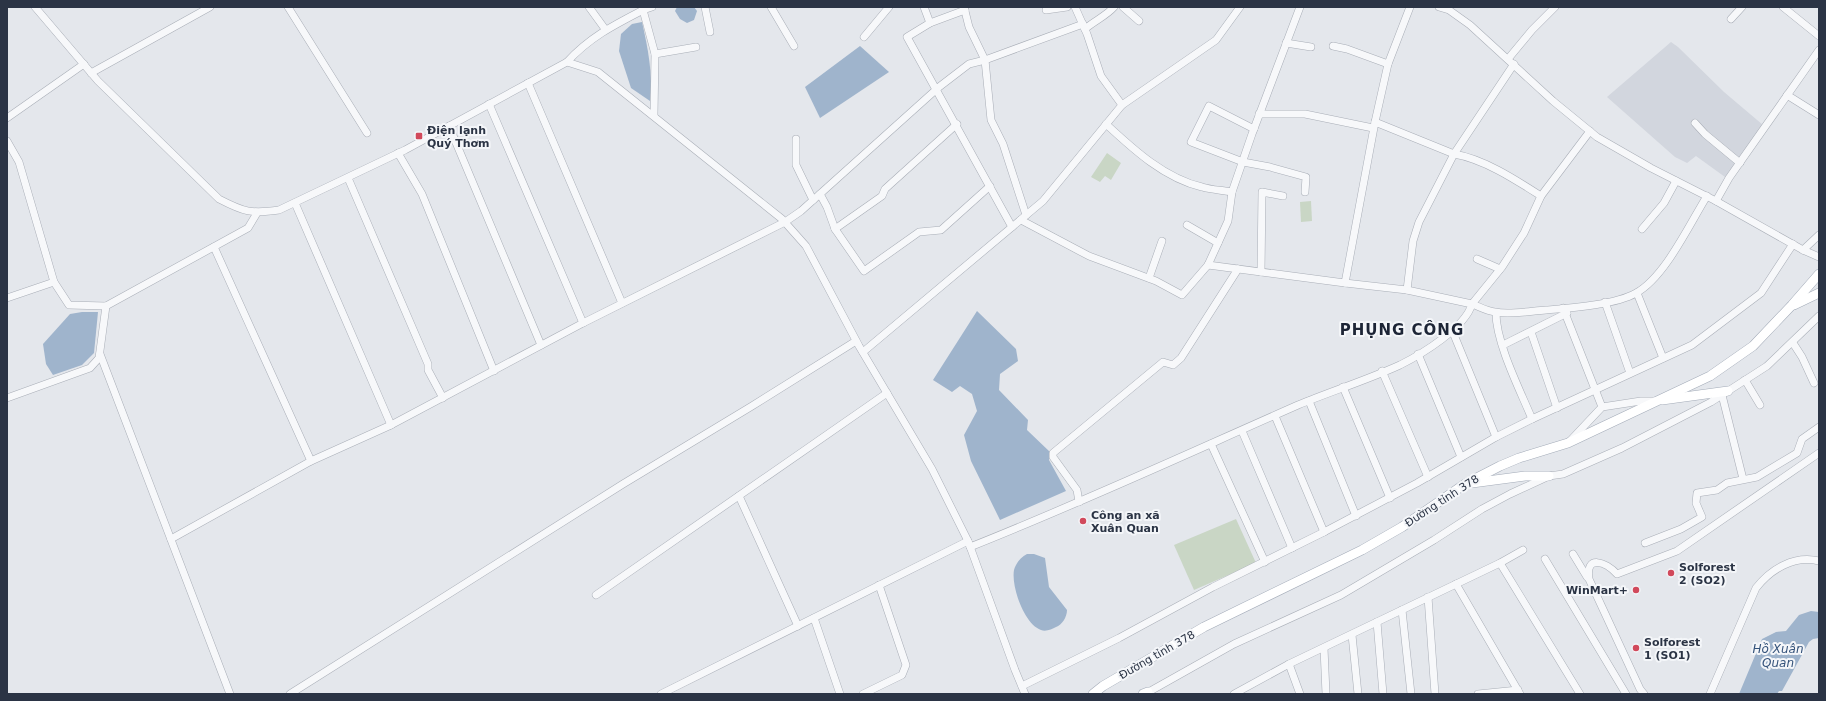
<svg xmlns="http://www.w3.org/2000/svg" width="1826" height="701" font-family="'DejaVu Sans',sans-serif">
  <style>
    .built { fill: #d2d6de }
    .green { fill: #c9d6c5 }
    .water { fill: #9fb4cc }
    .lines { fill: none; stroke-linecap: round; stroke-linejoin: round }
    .minor-casing { stroke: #a9aeb7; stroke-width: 8 }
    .major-casing { stroke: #a3abb8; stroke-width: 10 }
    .minor { stroke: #f7f8fa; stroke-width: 7 }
    .major { stroke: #fff; stroke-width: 9 }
    .poi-dot { fill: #d1495b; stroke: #f4f6f9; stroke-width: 1.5 }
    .labels { text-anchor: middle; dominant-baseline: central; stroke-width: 4; stroke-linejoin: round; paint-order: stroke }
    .poi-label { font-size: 11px; font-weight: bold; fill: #2b3445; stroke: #f4f6f9; text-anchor: start }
    .street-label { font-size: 11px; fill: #2b3445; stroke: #f4f6f9 }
    .water-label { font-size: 12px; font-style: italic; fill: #34527a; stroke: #f4f6f9 }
    .district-label { font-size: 15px; font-weight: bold; letter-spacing: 1px; fill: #1d2536; stroke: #f4f6f9 }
  </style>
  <rect width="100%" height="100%" fill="#e4e7ec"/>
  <polygon class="built" points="1671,42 1678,47 1724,92 1763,125 1725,177 1696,156 1687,163 1675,157 1607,97"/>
  <g class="green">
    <polygon points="1107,153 1121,163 1111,180 1105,176 1100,182 1091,177"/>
    <polygon points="1311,201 1312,221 1301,222 1300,202"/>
    <polygon points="1236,519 1256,563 1194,590 1174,545"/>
  </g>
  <g class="water">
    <polygon points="677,7 694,7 697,11 694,20 687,23 680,19 675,11"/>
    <path d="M642,22C648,49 653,73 650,101L631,88L619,51L621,34L632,24Z"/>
    <polygon points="860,46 889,72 820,118 805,87"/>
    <polygon points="977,311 1016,349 1018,361 1000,374 999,390 1028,420 1027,430 1050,452 1049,460 1066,491 1000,520 971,461 964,435 977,411 972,394 960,386 952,392 933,380"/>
    <polygon points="82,312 98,312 94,353 82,365 53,375 46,364 43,344 70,314"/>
    <path d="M1027,554H1034L1045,558L1049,587L1067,610C1067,617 1062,625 1056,627C1052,629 1046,632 1041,630C1024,624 1011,586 1014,570C1016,563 1021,557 1027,554Z"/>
    <polygon points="1811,611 1819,612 1819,638 1813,639 1809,642 1782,691 1779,691 1777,694 1739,694 1762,639 1776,632 1786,631 1799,615"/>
  </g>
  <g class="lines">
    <defs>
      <g id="minor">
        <path d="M35,7L98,81L219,199C244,212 251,214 279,210L405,150L567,62C590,37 614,25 643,10"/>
        <polyline points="288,7 367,133"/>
        <polyline points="589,7 605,29"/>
        <polyline points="652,7 643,10 655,54 654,115"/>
        <polyline points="705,7 710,32"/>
        <polyline points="771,7 794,46"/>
        <polyline points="924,7 930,23"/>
        <polyline points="964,7 969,27 985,60 991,120 1003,144 1026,215"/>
        <polyline points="1075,7 1087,34 1101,76 1122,105"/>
        <polyline points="1123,7 1139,21"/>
        <polyline points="1439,7 1449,10 1470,25 1553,101 1597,137 1651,168 1716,201 1803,250 1819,257"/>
        <polyline points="1783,7 1819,36"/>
        <polyline points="965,10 930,23 907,37 1012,227"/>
        <polyline points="1046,10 1067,7"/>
        <polyline points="1731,19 1742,7"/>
        <path d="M1085,29C1094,21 1106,16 1114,7"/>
        <polyline points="864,37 889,7"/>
        <polyline points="1286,43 1311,47"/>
        <polyline points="1333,46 1347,49 1388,64"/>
        <polyline points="655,54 696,47"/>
        <polyline points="1508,59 1532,30 1555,7"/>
        <polyline points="567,62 598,72 782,219 806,246 859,346 932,469 968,541 1015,670 1025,694"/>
        <polyline points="91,73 210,7"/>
        <polyline points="528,83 622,303"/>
        <polyline points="1787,95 1819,115"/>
        <polyline points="489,104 583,323"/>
        <polyline points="1259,114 1305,114 1373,128"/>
        <polyline points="7,118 84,64"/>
        <polyline points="1375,122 1388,64 1410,7"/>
        <polyline points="1695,123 1705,134 1740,163"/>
        <path d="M1106,124C1133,149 1164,178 1202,187C1212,190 1222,190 1232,192L1252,134L1300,7"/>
        <polyline points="449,126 541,345"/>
        <polyline points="1254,129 1209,106 1191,142 1243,162 1270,167 1306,177 1305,192"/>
        <polyline points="796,139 796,165 813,200"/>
        <polyline points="7,141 19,162 54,282 69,305 106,306 248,228 257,213"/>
        <polyline points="398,153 422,194 494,371"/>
        <polyline points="348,178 428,364 428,370 443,398"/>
        <polyline points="820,194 827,207 835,229 864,271 919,232 941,230 990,186"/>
        <path d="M1541,196L1524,233L1502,267L1472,304C1480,307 1487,311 1495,312C1510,315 1531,311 1546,310C1570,308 1615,305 1636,293C1665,277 1689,225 1707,196"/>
        <polyline points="1716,201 1729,178 1819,50"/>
        <polyline points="295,203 391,425"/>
        <polyline points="1021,220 1089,256 1156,281 1182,295 1208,265 1228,221 1232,192"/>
        <polyline points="1187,225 1218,243"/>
        <polyline points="835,229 882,196 885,189 957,124"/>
        <polyline points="1642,229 1664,203 1676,181"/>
        <polyline points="214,247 311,461"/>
        <polyline points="1803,250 1819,235"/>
        <polyline points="1477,259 1500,269"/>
        <path d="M1208,265L1345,283L1375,122L1454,154C1484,159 1516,180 1541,196L1590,131"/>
        <polyline points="1261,272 1262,192 1283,196"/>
        <polyline points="1149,278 1162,241"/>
        <polyline points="1407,290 1413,241 1419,222 1454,154 1514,64"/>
        <polyline points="1637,293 1663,358"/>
        <polyline points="7,298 54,282"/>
        <polyline points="1605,302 1630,373"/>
        <polyline points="1563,308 1602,407"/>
        <path d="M1496,313C1496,343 1520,390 1532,419"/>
        <polyline points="1452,330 1496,437"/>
        <polyline points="1531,332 1557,408"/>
        <polyline points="1793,343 1802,357 1814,383"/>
        <polyline points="1503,345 1567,313"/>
        <polyline points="863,352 1043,201 1122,105 1216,40 1240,7"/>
        <polyline points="100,354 230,694"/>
        <polyline points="1418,354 1461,457"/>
        <polyline points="1382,371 1428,477"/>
        <polyline points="1745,380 1760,405"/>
        <polyline points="1343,387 1390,498"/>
        <polyline points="1722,395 1743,479"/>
        <polyline points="7,398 90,368 99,358 106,306"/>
        <polyline points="1309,401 1356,516"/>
        <polyline points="1275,416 1324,532"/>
        <polyline points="1242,431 1292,548"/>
        <polyline points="1570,441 1602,407 1641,401 1655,401"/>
        <polyline points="1211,444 1265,562"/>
        <polyline points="739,496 798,626"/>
        <polyline points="1079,502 1077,490 1053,457 1053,453 1163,362 1173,365 1181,358 1238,269"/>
        <polyline points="171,539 311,461 391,425 583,323 785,222 801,211 939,87 969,64 985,60 1083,24"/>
        <polyline points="1645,543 1681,529 1702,517 1696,503 1697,493 1717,490 1727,483 1757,477 1797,453 1802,439 1819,427"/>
        <path d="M970,547C1081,503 1189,453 1298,405C1332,391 1367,380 1400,365C1422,354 1465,328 1472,304L1407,290L1345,283"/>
        <polyline points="1573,554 1587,577"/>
        <polyline points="1545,559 1626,694"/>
        <polyline points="1500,563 1523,550"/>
        <polyline points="1456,584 1520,694"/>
        <polyline points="596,595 887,393"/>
        <polyline points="1428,597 1435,694"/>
        <polyline points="1402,610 1411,694"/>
        <polyline points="814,618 840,694"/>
        <polyline points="1377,622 1383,694"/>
        <polyline points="1352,635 1358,694"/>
        <polyline points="1324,648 1326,694"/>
        <polyline points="1289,664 1300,694"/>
        <polyline points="1022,686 1119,638 1213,587 1324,532 1417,483 1496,437 1532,419 1692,345 1761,293 1793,244"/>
        <polyline points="290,694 623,484 752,406 856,341"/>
        <polyline points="661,694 968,541"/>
        <polyline points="863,694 902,675 906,665 879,585"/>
        <polyline points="1145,694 1234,644 1341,595 1434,540 1482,509 1510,494 1549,476 1563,474 1622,448 1711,402 1767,366 1819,316"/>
        <polyline points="1234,694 1289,664 1500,563 1580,694"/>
        <polyline points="1478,694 1518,690"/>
        <path d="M1644,694L1640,689L1589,579C1585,554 1606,562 1617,574L1677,551L1819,453"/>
        <path d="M1710,694L1756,588C1771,569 1794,555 1819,561"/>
      </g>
      <g id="major">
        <polyline points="1794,305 1819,293"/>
        <polyline points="1662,400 1728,391"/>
        <polyline points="1472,483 1525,476 1549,476"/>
        <polyline points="1093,694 1103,686 1204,627 1362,550 1402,527 1465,484 1500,466 1519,458 1568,443 1710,376 1753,346 1792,305 1819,274"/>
        <polyline points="1143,694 1148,692"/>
      </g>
    </defs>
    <use href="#minor" class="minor-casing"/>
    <use href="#major" class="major-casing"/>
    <use href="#minor" class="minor"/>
    <use href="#major" class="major"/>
  </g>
  <g class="poi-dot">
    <rect x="415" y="132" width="8" height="8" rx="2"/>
    <circle cx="1083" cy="521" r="4"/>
    <circle cx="1671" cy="573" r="4"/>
    <circle cx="1636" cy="590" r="4"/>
    <circle cx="1636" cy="648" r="4"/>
  </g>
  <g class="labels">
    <g class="poi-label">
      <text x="427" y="130">Điện lạnh<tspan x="427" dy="13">Quý Thơm</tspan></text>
      <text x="1091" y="515">Công an xã<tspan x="1091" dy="13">Xuân Quan</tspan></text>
      <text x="1679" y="567">Solforest<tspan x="1679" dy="13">2 (SO2)</tspan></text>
      <text x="1628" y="590" text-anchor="end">WinMart+</text>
      <text x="1644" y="642">Solforest<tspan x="1644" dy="13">1 (SO1)</tspan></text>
    </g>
    <g class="street-label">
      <text transform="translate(1442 501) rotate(-33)">Đường tỉnh 378</text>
      <text transform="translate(1157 655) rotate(-30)">Đường tỉnh 378</text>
    </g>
    <g class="water-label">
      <text x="1778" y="649">Hồ Xuân<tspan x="1778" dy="14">Quan</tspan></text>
    </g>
    <g class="district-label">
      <text x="1402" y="330">PHỤNG CÔNG</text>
    </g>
  </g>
  <rect width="1826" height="701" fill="none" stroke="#2b3445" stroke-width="16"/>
</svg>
